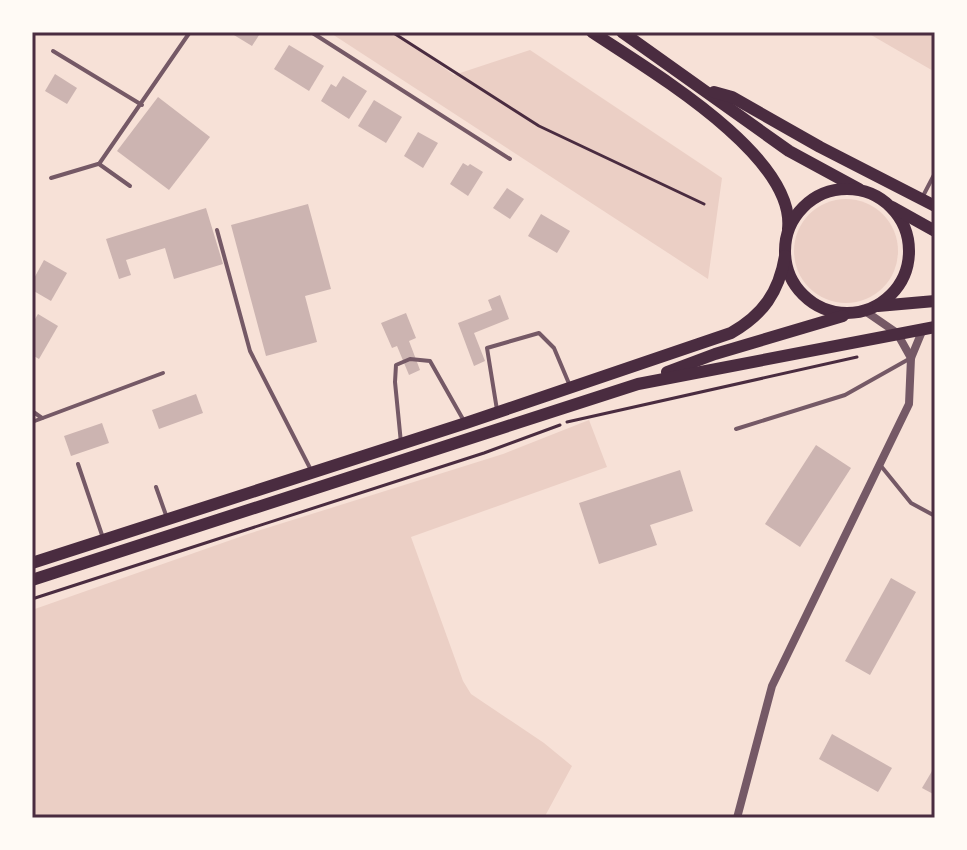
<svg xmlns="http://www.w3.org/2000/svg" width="967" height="850" font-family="Georgia,serif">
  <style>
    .green { fill: #ebcfc5 }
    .building { fill: #ccb4b1 }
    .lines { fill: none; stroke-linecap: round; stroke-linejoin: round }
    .path { stroke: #4a2c40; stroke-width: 3 }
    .service { stroke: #755966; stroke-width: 4 }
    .minor { stroke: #755966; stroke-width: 8 }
    .primary { stroke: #4a2c40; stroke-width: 12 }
    .neatline { fill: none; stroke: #4a2c40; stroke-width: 3 }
  </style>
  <rect width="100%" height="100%" fill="#f7e1d7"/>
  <g class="green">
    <polygon points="329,32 393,32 454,75 530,50 722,178 708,279"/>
    <polygon points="866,32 935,32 935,72"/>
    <circle cx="846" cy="251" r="52"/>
    <polygon points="589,420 607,467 411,537 463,681 471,694 544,743 572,766 544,818 32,818 32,610 248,534 503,454"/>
  </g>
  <g class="building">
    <polygon points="229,32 261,32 252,46"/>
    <polygon points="289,45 324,66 309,91 274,69"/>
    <polygon points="55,74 77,88 67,104 45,91"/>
    <polygon points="343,76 367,91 349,119 321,101 331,84 336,87"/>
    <polygon points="158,97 210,137 169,190 117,151"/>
    <polygon points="374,100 402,117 386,143 358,126"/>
    <polygon points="418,132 438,143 423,168 404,156"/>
    <polygon points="463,163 468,166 470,164 483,172 468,196 450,184"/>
    <polygon points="507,188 524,199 510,219 493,208"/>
    <polygon points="308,204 331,289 305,296 317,342 266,356 231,225"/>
    <polygon points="206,208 223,264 174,279 165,248 126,260 131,275 119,279 106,239"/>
    <polygon points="541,214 570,231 557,253 528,236"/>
    <polygon points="44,260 67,273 51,301 32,290 32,282"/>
    <polygon points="500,295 509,319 474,333 485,361 474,366 458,323 492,310 488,300"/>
    <polygon points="406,313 416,338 409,341 420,370 409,375 397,346 392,348 381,323"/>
    <polygon points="38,314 58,326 39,359 32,355 32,324"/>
    <polygon points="196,394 203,413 159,429 152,410"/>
    <polygon points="102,423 109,443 71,456 64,436"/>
    <polygon points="816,445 851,468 800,547 765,524"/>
    <polygon points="680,470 693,511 650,525 657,545 599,564 579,503"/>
    <polygon points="891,578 916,592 870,675 845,661"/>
    <polygon points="832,734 892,768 878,792 819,759"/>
    <polygon points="935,766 935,795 922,788"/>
  </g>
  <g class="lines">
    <g class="path">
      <polyline points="392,32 539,126 704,204"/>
      <polyline points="567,422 857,357"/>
      <polyline points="32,599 484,453 560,425"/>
    </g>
    <g class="service">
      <polyline points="311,32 510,159"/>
      <polyline points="53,51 142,105"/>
      <polyline points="51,178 98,164"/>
      <polyline points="130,186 99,164 190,32"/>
      <polyline points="923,196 935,173"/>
      <polyline points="217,230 250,351 312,472"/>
      <polyline points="497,410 487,348 539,333 554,348 570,386"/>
      <polyline points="32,411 42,418"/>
      <polyline points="32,422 163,373"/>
      <polyline points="736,429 845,395 909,359"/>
      <polyline points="401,443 395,382 396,365 410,359 430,361 464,421"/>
      <polyline points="78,464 103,538"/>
      <polyline points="881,466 911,503 935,516"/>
      <polyline points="156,487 167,518"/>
    </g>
    <g class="minor">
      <polyline points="865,311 897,333 911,358"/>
      <polyline points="737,818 772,686 909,404 911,358 923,329"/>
    </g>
    <g class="primary">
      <path d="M592,32C647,69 796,155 788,229"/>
      <polyline points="622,32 789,151 859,189"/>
      <polyline points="714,92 732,97 820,147 935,206"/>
      <circle cx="847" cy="251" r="62"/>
      <polyline points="892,207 935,231"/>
      <polyline points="878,306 935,301"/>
      <polyline points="667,372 715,354 843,316"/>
      <path d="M32,563L466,423L731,333C763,315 779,292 785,256"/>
      <polyline points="32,580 638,384 935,327"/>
    </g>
  </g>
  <rect width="967" height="850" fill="none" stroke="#fffaf5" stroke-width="68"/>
  <rect x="34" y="34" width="899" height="782" class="neatline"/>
</svg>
